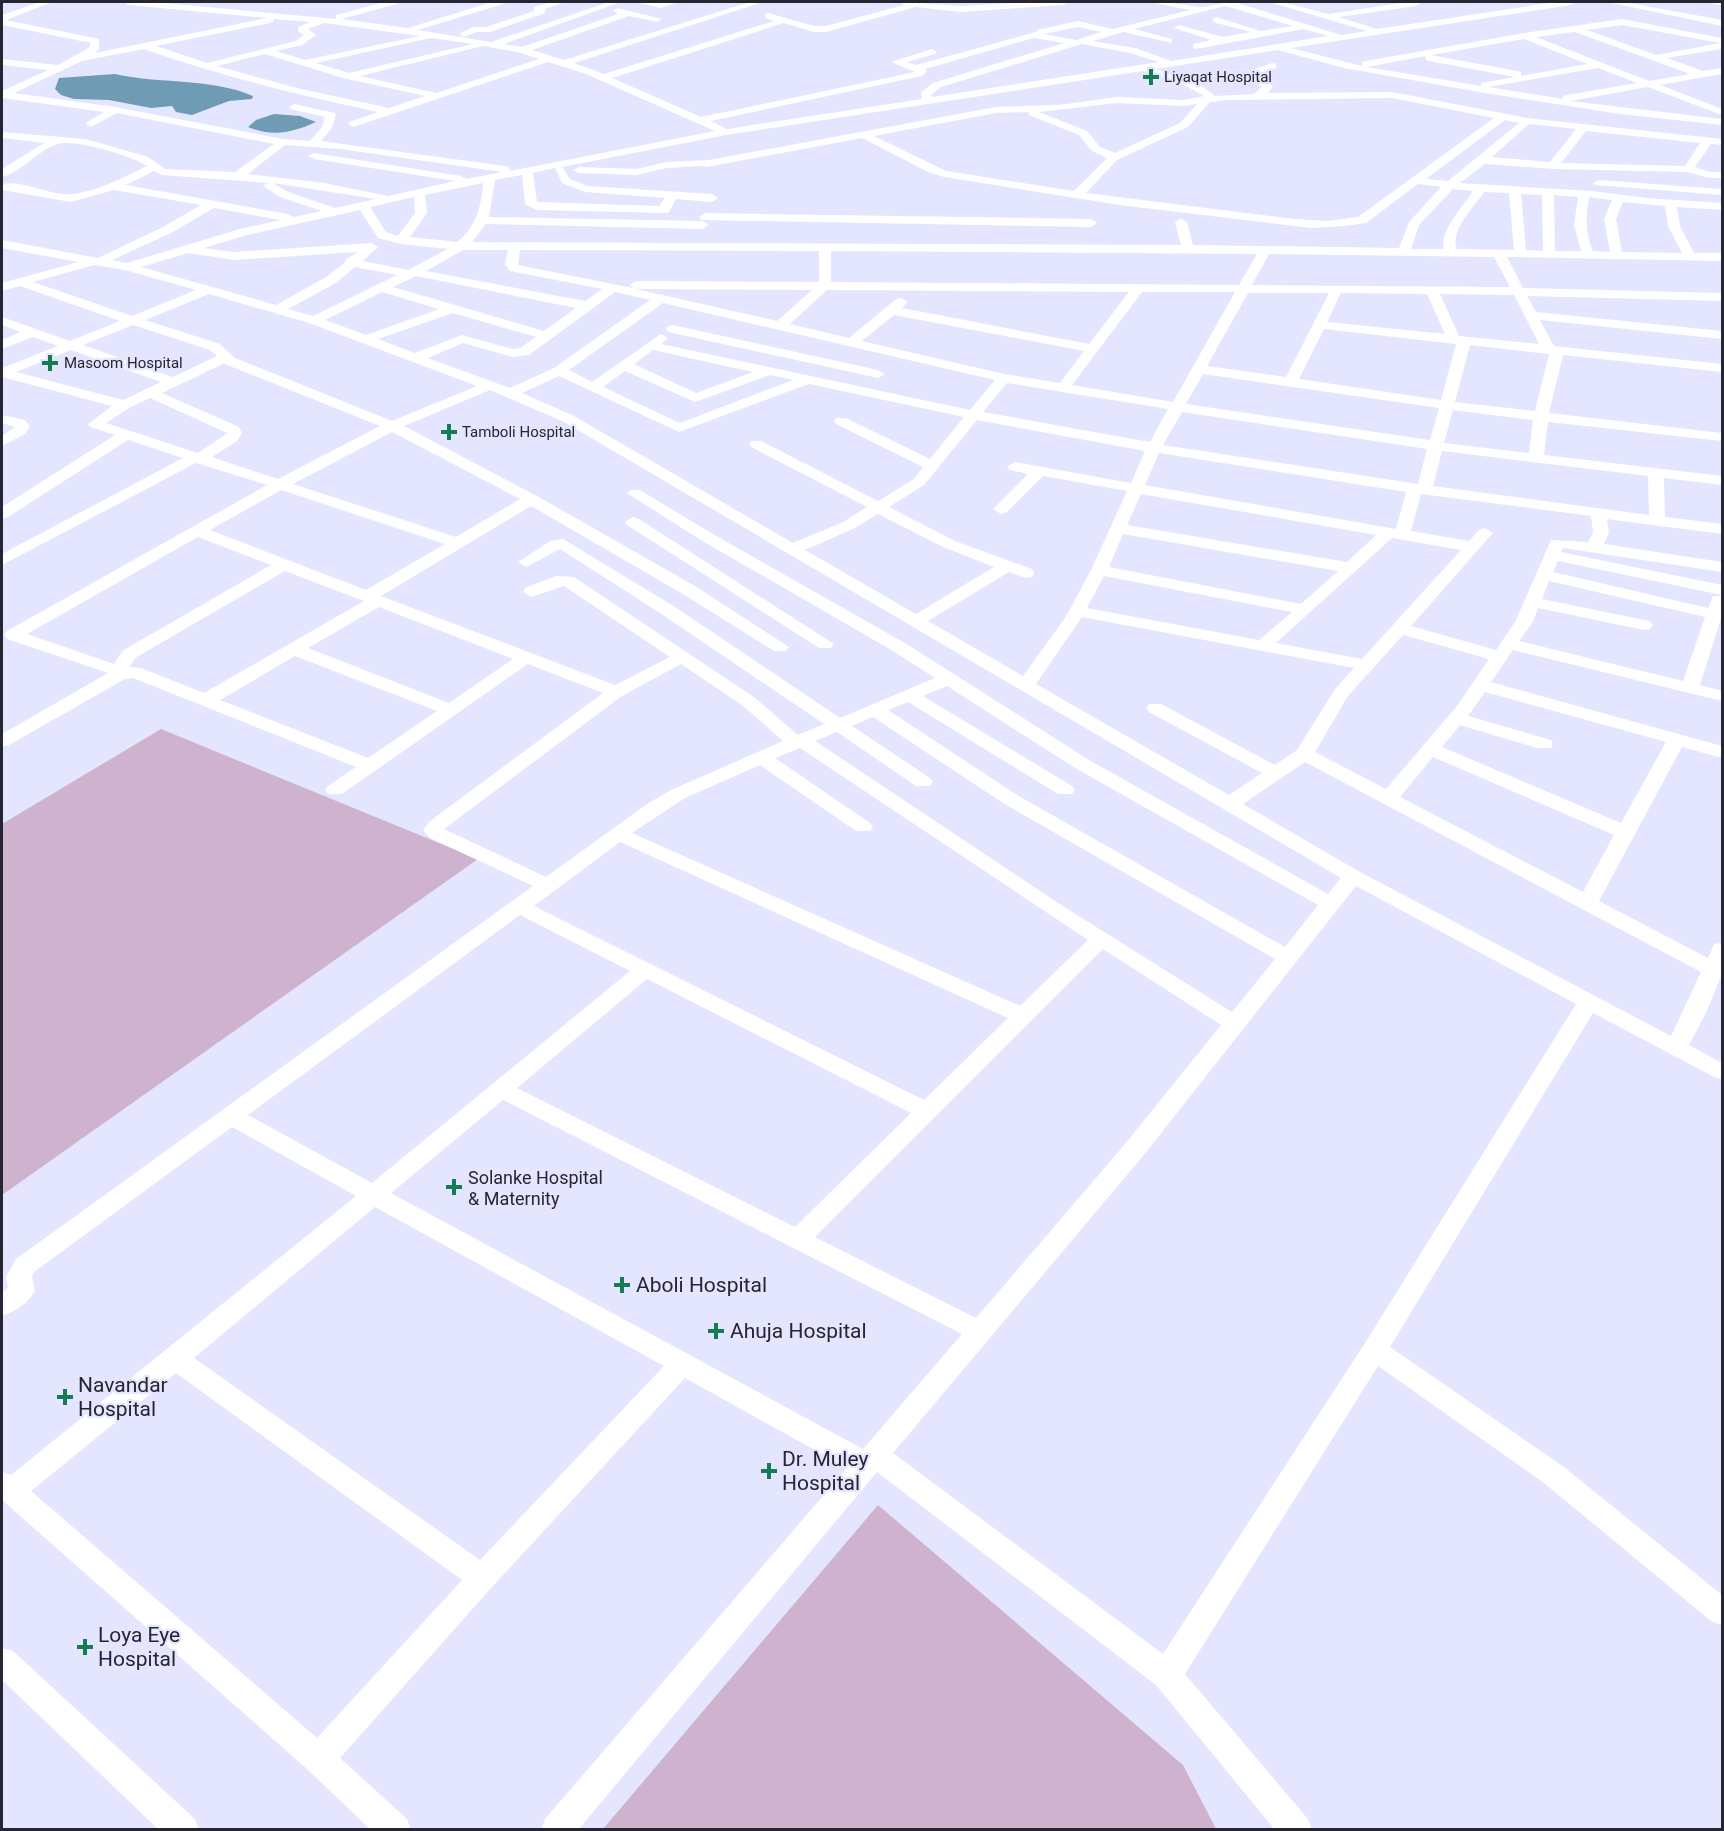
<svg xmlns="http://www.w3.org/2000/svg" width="1724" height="1831" font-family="Roboto,sans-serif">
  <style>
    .green { fill: #cfb2ce }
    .water { fill: #6f9cb4 }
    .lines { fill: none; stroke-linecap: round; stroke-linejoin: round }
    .minor { fill: #fff; fill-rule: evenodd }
    .poi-dot { fill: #177b54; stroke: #e3e6fe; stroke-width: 2 }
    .labels { text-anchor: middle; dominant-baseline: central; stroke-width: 4.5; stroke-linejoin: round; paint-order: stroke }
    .far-poi-label { font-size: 15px; fill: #252631; stroke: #e3e6fe; text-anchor: start }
    .poi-label { font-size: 18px; fill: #252631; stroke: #e3e6fe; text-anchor: start }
    .near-poi-label { font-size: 21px; fill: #252631; stroke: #e3e6fe; text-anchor: start }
  </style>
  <rect width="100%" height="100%" fill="#e3e6fe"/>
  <g class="green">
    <polygon points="161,729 478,859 2,1195 2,824"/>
    <polygon points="878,1505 1183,1765 1216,1829 603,1829"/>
  </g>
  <g class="water">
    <path d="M115,74C158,84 213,78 253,96L252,99L229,101L192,115L176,112L172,106L151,108L109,100L74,99L61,95L55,89L59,78Z"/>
    <path d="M274,114L300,116L316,122C292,133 273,137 248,127L256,120Z"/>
  </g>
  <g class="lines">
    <g class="minor">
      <path d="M40,2H52L6,20L99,39V49L95,53L267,18L128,5L124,2H152L336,19V15L385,2H398L397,4L341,19L408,28L492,2H504L503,4L418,30L491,42L609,2H621L504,44L522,47L618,14L613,11L618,8L662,19L657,22L629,16L532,50L564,60L750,2H763L574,63L604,74L774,21L765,18V14L768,13L814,26H826L904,5L900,2L961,6L1030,2H1068L1063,5L961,12L916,7L826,32H814L784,23L612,78L701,117L915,72L891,62L932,49L937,52L935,54L907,62L916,65L1036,32L1037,30L1078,21L1113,29L1190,10L1159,4L1158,2C1173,2 1187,6 1201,7C1210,7 1223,2 1234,2L1341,35L1367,31L1269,2H1282L1329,14L1407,2L1421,3L1416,6L1339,17L1377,29L1556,2H1576L1571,5L1291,48L1362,66V62L1366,61L1524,33L1622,19L1722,38V49L1667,58L1703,71L1722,68V74L1660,85L1722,109V115L1648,87L1570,101L1722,119V125L1620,114L1485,93L1344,68L1278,50L1156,69L1202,86L1215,96L1254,94L1262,87L1243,73L1272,63L1276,64V68L1256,74L1273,86L1268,93L1392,92L1527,118L1722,139V145L1711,144L1695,167L1710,172H1722V178H1709L1687,172L1553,169L1485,164L1460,183L1592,191L1647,198L1722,203V210L1677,207L1680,226L1694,253H1722V261L1507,257L1523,288L1722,293V301L1527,296L1536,312L1722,331V339L1540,320L1554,346L1722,364V372L1563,355L1549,413L1722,433V441L1548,422L1544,455L1722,476V485L1664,478L1665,517L1722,524V534L1607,519L1609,532L1604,544L1722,562V572L1563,548L1561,552L1722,585V595L1558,561L1553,572L1708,608L1713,596H1722V615L1700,685L1722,691V701L1513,650L1491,682L1722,746V758L1682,747L1599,901L1708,958L1714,944L1722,943V974L1706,1013L1689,1045L1722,1063V1079L1714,1077L1593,1013L1390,1347L1564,1467L1722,1595V1625L1711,1621L1544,1483L1378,1366L1185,1674L1308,1819L1312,1830H1275L1156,1685L877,1472L578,1830H541L545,1819L847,1468L685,1378L492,1587L340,1758L407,1819L411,1830H371L307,1769L2,1500V1472L11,1475L356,1196L232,1127L34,1272L32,1277L35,1291C28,1303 15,1312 2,1316V1293L8,1288L6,1277L16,1259L533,886L430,838L423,830L430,821L603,693L528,664L342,794H328L325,790L328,786L356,767L133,678L125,679L9,745L2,746V734L108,673L7,639L4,635L7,631L267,485L196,463L2,565V554L183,458L128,440L8,517L2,519V507L115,435L90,427L88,424L112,406L2,377V368L58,346L33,337L2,349V340L20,332L2,325V317L70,341L120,321L20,286L2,291V283L78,262L2,248V240L98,258L163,227L201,205L114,190L71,202L2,190V184C26,180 49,196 71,194C97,192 124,177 147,166C132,156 75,139 58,144C38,150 22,172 2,177V169L44,143L2,138V132L86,139L148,157L165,169L235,172L274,144L117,113L91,127L86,124L87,122L104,112L2,98V91L48,70L2,65V59L58,65L89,48L91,43L2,25V15ZM1225,6L1293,26L1261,31L1216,17L1213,18V22L1251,32L1223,37L1179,25L1174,28L1211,40L1193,44V48L1196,49L1304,29L1328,36L1171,61L1135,48L1093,41L1123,32L1172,43V39L1134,29ZM274,19L310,22L298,27V31L304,35L296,41L207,63L156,46L270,23L273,22ZM324,23L420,36L305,60L276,51L302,45L316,35L308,29ZM1622,25L1720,43L1656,55L1587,30ZM1078,27L1101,32L1076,40L1044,34ZM1574,32H1575L1690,74L1649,81L1536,37ZM431,38L473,44L349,73L316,63ZM1034,38L1064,43L933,83L921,92L922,99L727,129L711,121L922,76L927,71L925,69ZM1524,39L1587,64L1521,76V72L1517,71L1431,55ZM1082,44L1130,53L1159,62L932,97L931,95L941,87ZM483,46L517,52L539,59L436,93L360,76ZM144,49C220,76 299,95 378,112L349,122L348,124L353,127L548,62L586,74L715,131L510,171L509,167L505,166L321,141L332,128L336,115L335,113L294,104L289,107L290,109L325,117L322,127L310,141L283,139L115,107L14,93L82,61ZM265,54L343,78L425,96L389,108L297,88L217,66ZM1425,56L1426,60L1429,61L1515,77L1481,83V86L1367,67ZM1598,68L1637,83L1567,95L1563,96V99L1488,87ZM1143,71L1186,86L1204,96L1183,100L1117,97L1059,105L996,107L709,160L666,162L637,169L579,167L573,170L579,173L637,175L666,168L702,166L707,167L862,138L930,173L944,177L1119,205L1311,228L1345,226L1366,223L1418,184L1441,187L1409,222L1399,248L1193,245L1187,222L1181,218L1175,222L1181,245L472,242L486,224L703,229L709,225L703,221L489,217L495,180L522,175L525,204L537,210L665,213L669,212L676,199L712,202L718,198L712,194L587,186L570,179L562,167L726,135ZM1392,98L1494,118L1358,217L1328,221L1294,219L1086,193L1117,160L1188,127L1210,102L1227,100ZM1117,103L1183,106L1197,104L1180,123L1115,153L1100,147L1087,131L1039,112ZM1028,112L1029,115L1079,135L1092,151L1107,158L1074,191L946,171L874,136L996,113ZM1505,120L1519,123L1448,181L1426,179ZM1529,124L1576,129L1550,162L1492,157ZM1586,131L1700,143L1685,166L1561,163ZM285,145L340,149L502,172L467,179L461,176L314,153L308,156L314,159L455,181L388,196L324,183L248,174ZM555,168L562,183L585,192L665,198L659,206L537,202L533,173ZM154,171L162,175L268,183L263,186L280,197L322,211L294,217L288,214L126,185ZM273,183L376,199L335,208L288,192ZM483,183C481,207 477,226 457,242L410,237L427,213L425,195ZM1453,189L1473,191C1464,205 1438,233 1444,249H1411L1419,225ZM1484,192L1509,193L1514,250L1457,249C1449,231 1475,206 1484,192ZM1521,194L1542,195L1543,251L1526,250ZM1554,195L1578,197L1574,225L1581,251H1555ZM414,197L415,213L398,236L386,232L370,207ZM1589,197L1612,200L1604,219L1610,252L1593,251C1585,233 1586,216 1589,197ZM1623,202L1665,206L1668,226L1682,253L1622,252L1616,219ZM214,208L281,220L240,229L127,263L112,260L171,233ZM360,210L378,238L401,244L448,249L408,270L363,261L378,247L372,243L234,252L204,248L247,235ZM463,250H508L505,264L510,271L602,289L585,301L426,271ZM520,250L819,251V282L636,281L630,285L633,288L518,265ZM831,251L1257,254L1239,285L831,282ZM358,252L346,259L344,263L326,277L276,305L141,267L188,253L234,260ZM1269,254L1494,257L1510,287L1252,285ZM94,265L125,270L196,290L132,316L33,282ZM355,267L397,275L313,316L288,309L336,283ZM416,276L576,308L544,331L393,287ZM636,289L812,290L777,321ZM827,290L1129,292L1089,344L902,308L908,302L901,298L896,299L849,338L790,324ZM382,292L439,309L366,335L325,320ZM615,292L650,300L554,368L510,388L428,358L463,343L513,357L529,355ZM1142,292H1235L1173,402L1072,385ZM1248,293H1329L1286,377L1207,366ZM1341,293L1427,294L1445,334L1327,322ZM209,294L309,323L477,386L392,421L235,358L220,344L145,320ZM1440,294L1514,295L1539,344L1459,336ZM663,303L995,380L970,410L661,344L668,338L661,334L592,382L569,370ZM453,313L536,337L520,348L513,349L462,335L415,353L378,339ZM894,315L1084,351L1060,383L1004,374L862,341ZM133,325L210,350L217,356L173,377L83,345ZM1324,329L1456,344L1441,400L1299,379ZM1470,345L1549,354L1535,411L1455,402ZM71,350L161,382L123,400L16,372ZM653,350L753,372L696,393L634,364ZM225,363V364L380,426L278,479L212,457L237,441L242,433L239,427L162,393ZM625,371L695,402L770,375L793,380L680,423L603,387ZM1203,374L1439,408L1430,440L1186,404ZM559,376L679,432L809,384L964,417L930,459L846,418H836L834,421L836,424L923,467L914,479L878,501L761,441H751L749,444L751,447L867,507L843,522L793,543L574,416L522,393ZM1007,383L1168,409L1150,442L983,412ZM490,390L564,422L1341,878L1328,894L1089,760L905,643L711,533L640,490H630L627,493L699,539L893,651L935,678L840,718L675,607L563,539L550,541L518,562L526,567L560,549L663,615L824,724L798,735L754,697L574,577L556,576L525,588L523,592L531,597L564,586L670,657L615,685L381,596L531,506L683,594L774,651H786L789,647L695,586L537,496L404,426ZM150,398L227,433H228L198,453L106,423L129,408ZM1453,410L1533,420L1529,453L1444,443ZM1182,412L1427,449L1418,484L1163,445ZM977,420L1145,451L1131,483L1015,462L1007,467L1010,470L1028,474L993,509L1001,514L1007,512L1043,476L1127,491L1091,570L1065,618L1023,676L928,621L1009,572L1026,578L1032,577L1034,573L1032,569L955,541L889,507L924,485ZM392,432L520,499L456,537L293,484ZM1442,451L1648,476L1649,515L1433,486ZM1159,453L1406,492L1396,529L1145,485ZM281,490L445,544L366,590L210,530ZM1141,494L1376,535L1347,562L1127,525ZM1421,494L1591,516L1593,532L1588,542L1551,540L1515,622L1496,650L1411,626L1493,533L1485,528L1479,530L1469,541L1411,531ZM878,514L943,547L994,567L916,614L805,550L855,528ZM1123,534L1338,571L1301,604L1109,567ZM198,537L271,565L122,651L114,664L27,634ZM1392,538L1461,550L1362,659L1276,643ZM285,571L364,601L204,693L141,668L130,667L135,658ZM1104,576L1292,612L1259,640L1087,608ZM1549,581L1705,617L1683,681L1519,641L1533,622L1538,608L1644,630L1650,629L1653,625L1650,621L1644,620L1542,599ZM379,607L513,659L449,703L308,648ZM1082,617L1354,668L1335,689L1297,750L1275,765L1161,704H1149L1146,708L1149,712L1262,773L1229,795L1036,684ZM1403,635L1489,659L1457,706L1386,789L1315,752L1348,696ZM295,656L437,711L368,758L220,700ZM681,664L742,705L783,741L671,790L647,804L546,877L444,829L622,696ZM947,686L1075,768L1318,905L1285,947L1017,795L888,710L908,702L1058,794H1072L1075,790L1072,786L923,696ZM1485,692L1666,742L1621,823L1442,747L1460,725L1537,748H1551L1553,744L1551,740L1468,716ZM873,717L1003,803L1275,959L1232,1012L1058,903L815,741L837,732L916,786H930L933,782L930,778L852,726ZM800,748L1088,940L1020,1006L632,833L685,798L760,765L856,831H870L873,827L870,823L775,758ZM1433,757L1614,835L1583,892L1400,797ZM1305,762L1701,972L1671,1036L1360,872L1243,804ZM620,842L1008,1018L924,1100L534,906ZM1356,886L1576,1004L1365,1343L1163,1654L893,1453L1143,1156ZM520,915L630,971L372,1183L248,1115ZM1103,949L1221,1025L1125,1144L976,1318L815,1237ZM647,979L911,1113L795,1227L517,1088ZM503,1100L962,1334L863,1449L391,1193ZM375,1207L664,1366L480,1560L194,1358ZM176,1373L462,1580L317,1738L31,1491Z"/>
      <polygon points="552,2 565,2 545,9 545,13 490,32 477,32 464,37 459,34 473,27 486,27 534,11 534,7"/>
      <polygon points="634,2 678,2 661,8"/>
      <polygon points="1607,2 1624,2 1722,20 1722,26"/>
      <polygon points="1712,2 1722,2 1722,5 1714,4"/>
      <polygon points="1599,180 1722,189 1722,195 1595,185 1593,183"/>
      <polygon points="705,213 1091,219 1097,223 1091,227 701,220 699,217"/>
      <polygon points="673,325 878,370 885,374 878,378 668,332 666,329 668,326"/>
      <polygon points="2,415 25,420 30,426 25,434 2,446 2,436 15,427 2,423"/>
      <polygon points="633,517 639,519 834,644 831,648 819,648 627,525 625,522"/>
      <polygon points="2,1648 13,1651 195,1819 199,1830 159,1830 2,1680"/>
    </g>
  </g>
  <g class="poi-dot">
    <path d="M1148 68h6v6h6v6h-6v6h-6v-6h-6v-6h6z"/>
    <path d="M47 354h6v6h6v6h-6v6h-6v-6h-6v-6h6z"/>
    <path d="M446 423h6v6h6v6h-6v6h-6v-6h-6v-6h6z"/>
    <path d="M451 1178h6v6h6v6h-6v6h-6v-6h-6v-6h6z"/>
    <path d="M619 1276h6v6h6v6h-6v6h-6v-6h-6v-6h6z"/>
    <path d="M713 1322h6v6h6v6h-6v6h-6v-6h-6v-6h6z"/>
    <path d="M62 1388h6v6h6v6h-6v6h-6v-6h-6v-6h6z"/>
    <path d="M766 1462h6v6h6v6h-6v6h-6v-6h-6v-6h6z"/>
    <path d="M82 1638h6v6h6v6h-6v6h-6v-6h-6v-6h6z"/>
  </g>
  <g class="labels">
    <g class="far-poi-label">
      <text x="1164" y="77">Liyaqat Hospital</text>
      <text x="64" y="363">Masoom Hospital</text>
      <text x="462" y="432">Tamboli Hospital</text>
    </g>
    <g class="poi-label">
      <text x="468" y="1177">Solanke Hospital<tspan x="468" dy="21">&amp; Maternity</tspan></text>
    </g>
    <g class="near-poi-label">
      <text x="636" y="1285">Aboli Hospital</text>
      <text x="730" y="1331">Ahuja Hospital</text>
      <text x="78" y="1385">Navandar<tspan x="78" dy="24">Hospital</tspan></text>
      <text x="782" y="1459">Dr. Muley<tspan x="782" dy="24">Hospital</tspan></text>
      <text x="98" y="1635">Loya Eye<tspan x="98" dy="24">Hospital</tspan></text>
    </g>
  </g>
  <rect width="1724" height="1831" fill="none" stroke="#252631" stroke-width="6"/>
</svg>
